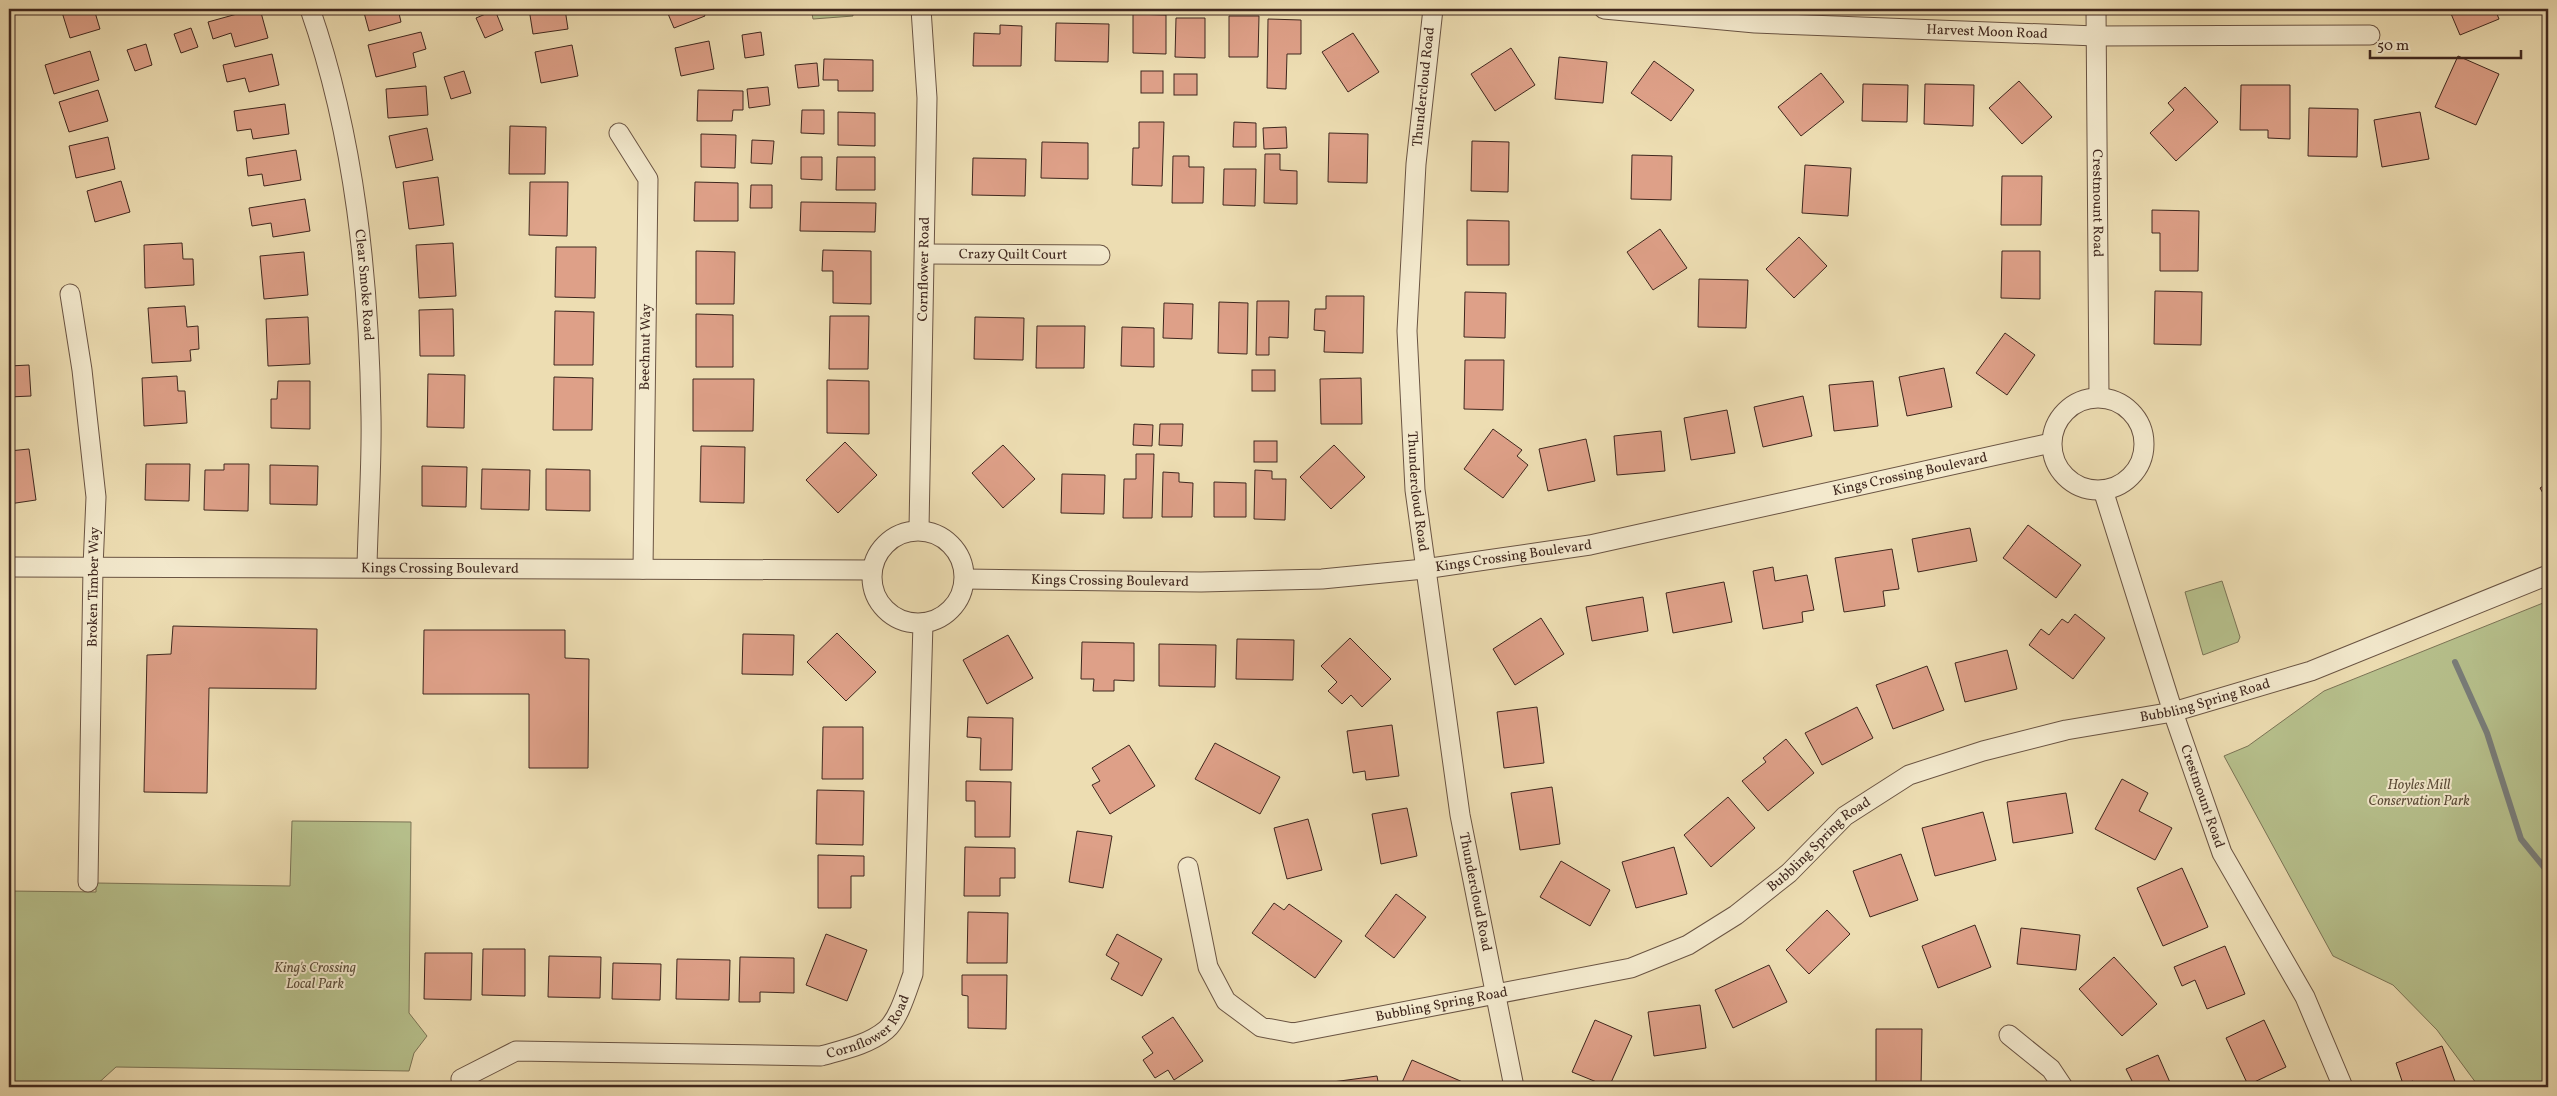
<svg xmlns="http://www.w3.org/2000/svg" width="2557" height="1096" font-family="Vollkorn,serif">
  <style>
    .green { fill: #b7c18d; stroke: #7b7456 }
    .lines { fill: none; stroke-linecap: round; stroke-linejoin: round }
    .stream { stroke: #797e7b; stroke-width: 6 }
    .building { fill: #dea088; stroke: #3f271e }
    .minor-casing { stroke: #6a5443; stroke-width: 21 }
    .minor { stroke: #f3e9cd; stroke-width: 19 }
    .labels { text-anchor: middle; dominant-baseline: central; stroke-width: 4; stroke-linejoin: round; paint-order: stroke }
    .street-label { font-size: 14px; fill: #3f271e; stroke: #f3e9cd }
    .park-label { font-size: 14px; font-style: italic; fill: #5d4e3a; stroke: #f3e9cd }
  </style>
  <rect width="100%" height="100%" fill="#edddb2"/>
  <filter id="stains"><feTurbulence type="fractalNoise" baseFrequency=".004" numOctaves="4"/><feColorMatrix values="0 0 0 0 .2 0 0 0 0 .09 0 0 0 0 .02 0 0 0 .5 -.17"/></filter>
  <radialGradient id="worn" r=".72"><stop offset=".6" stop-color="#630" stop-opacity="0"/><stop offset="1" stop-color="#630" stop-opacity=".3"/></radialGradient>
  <g class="green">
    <polygon points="811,9 852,9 853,16 813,19"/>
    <polygon points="2222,581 2240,637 2238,642 2203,655 2185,592"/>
    <polygon points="2548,601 2548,1087 2479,1087 2437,1030 2393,985 2333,956 2224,756 2248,746 2324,691"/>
    <polygon points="292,821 411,822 409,1013 427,1036 414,1053 409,1071 116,1067 94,1087 9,1087 9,891 96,892 96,883 290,886"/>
  </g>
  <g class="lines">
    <polyline class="stream" points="2455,662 2487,733 2521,839 2548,872"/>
  </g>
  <g class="building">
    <polygon points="61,9 94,9 100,29 70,38"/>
    <polygon points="255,9 260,9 268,38 235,47 231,33 213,39 208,22"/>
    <polygon points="363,9 398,9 401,22 369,31"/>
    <polygon points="529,9 565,9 568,29 533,34"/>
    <polygon points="666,9 702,9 705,16 674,28"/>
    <polygon points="2449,9 2495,9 2499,19 2460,35"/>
    <polygon points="495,10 503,30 485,38 476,18"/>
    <polygon points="1133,14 1166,15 1166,54 1133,53"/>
    <polygon points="1229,16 1259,16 1258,57 1229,57"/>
    <polygon points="1176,18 1205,18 1205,58 1175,57"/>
    <polygon points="1268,19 1301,20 1301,54 1287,54 1286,89 1267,88"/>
    <polygon points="1056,23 1109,24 1108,62 1055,61"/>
    <polygon points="1000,25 1022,26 1021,66 973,66 974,33 1000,34"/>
    <polygon points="191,28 198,47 181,53 174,34"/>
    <polygon points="421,32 426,49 413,53 416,67 376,77 368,45"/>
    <polygon points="761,32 764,55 745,58 742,35"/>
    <polygon points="1353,33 1379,72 1348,92 1322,52"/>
    <polygon points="709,41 714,69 681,76 675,48"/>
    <polygon points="146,44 152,65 135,71 127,50"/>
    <polygon points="572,45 578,76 541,83 535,52"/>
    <polygon points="1511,48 1535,85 1495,111 1471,74"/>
    <polygon points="90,51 99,80 54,94 45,65"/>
    <polygon points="272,54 279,85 249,92 245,78 227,82 223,65"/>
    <polygon points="2458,56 2499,74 2476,125 2435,107"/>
    <polygon points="1559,57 1607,62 1603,103 1555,99"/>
    <polygon points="824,59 873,60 873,91 838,91 838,80 823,80"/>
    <polygon points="1654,61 1694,90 1671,121 1631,93"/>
    <polygon points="817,63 819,86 798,88 795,65"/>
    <polygon points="464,71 471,93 451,99 444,77"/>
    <rect x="1141" y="71" width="22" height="22"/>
    <polygon points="1821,73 1844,102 1801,136 1778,107"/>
    <rect x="1174" y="74" width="23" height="21"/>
    <polygon points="2019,81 2052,117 2022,144 1989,108"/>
    <polygon points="1863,84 1908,85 1907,122 1862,121"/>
    <polygon points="1925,84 1974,85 1973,126 1924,124"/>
    <polygon points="2241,85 2290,85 2290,139 2268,138 2268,130 2240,130"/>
    <polygon points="426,86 428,115 388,118 386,89"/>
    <polygon points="768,87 770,105 749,108 747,89"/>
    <polygon points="2185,87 2218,122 2176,161 2150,133 2174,110 2168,103"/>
    <polygon points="98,90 108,121 69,132 59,102"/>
    <polygon points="698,90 743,91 743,110 733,110 732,121 697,121"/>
    <polygon points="285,104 289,134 253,139 251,129 237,131 234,111"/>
    <polygon points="2309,108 2358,109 2357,157 2308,156"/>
    <polygon points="802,110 824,110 824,134 801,133"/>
    <polygon points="838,112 875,113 875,146 838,145"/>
    <polygon points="2420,112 2429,159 2382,167 2374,120"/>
    <polygon points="1139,122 1164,122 1162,186 1132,185 1133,148 1139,148"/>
    <polygon points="1234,122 1256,123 1256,147 1233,147"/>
    <polygon points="510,126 546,127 545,174 509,174"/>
    <polygon points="1286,127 1287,148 1264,149 1263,128"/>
    <polygon points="427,128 433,160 396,168 389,136"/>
    <polygon points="1329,133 1368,134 1367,183 1328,182"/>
    <polygon points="701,134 736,135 735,168 701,167"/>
    <polygon points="108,137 115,169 76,178 69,146"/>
    <polygon points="752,140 774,141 772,164 751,163"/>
    <polygon points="1472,141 1509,142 1508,192 1471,191"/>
    <polygon points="1042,142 1088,143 1088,179 1041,178"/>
    <polygon points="296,150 301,180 264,186 262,174 248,176 246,158"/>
    <polygon points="1265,154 1280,154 1280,170 1297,171 1297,204 1264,203"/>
    <polygon points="1632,155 1672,156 1671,200 1631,199"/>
    <polygon points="1173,156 1189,156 1189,167 1204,167 1203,203 1172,203"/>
    <polygon points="801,157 822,157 822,180 801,179"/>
    <polygon points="837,157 875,157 875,190 836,190"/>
    <polygon points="973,158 1026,159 1025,196 972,195"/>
    <polygon points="1805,165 1851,168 1848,216 1802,213"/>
    <polygon points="1224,169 1256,169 1255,206 1223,205"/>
    <polygon points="2002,176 2042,176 2041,225 2001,225"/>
    <polygon points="438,177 444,225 409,229 403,182"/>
    <polygon points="121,181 130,212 95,222 87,191"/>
    <polygon points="530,182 568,182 567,236 529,235"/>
    <polygon points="695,182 738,183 738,221 694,221"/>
    <polygon points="751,185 772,185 772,208 750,208"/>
    <polygon points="305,199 310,231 273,237 271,223 252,226 249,208"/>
    <polygon points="801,202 876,203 875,232 800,231"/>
    <polygon points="2152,210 2199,211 2198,271 2160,271 2160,233 2152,233"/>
    <polygon points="1467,220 1509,221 1509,265 1467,265"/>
    <polygon points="1660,229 1687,268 1653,290 1627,252"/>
    <polygon points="1799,237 1827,266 1794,298 1766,269"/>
    <polygon points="182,243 183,259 193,259 194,285 145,288 144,245"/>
    <polygon points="453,243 456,296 419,298 416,245"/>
    <polygon points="556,247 596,247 595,298 555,297"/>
    <polygon points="823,250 871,251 871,304 833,303 833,271 822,271"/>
    <polygon points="696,251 735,252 734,304 696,304"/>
    <polygon points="2002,251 2040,251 2040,299 2001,298"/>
    <polygon points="304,252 308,295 264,299 260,256"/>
    <polygon points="1699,279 1748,280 1746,328 1698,327"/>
    <polygon points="2155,291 2202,292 2201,345 2154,344"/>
    <polygon points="1465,292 1506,293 1505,338 1464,337"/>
    <polygon points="1326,296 1364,296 1363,353 1324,352 1325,331 1314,330 1315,309 1326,309"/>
    <polygon points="1257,301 1289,301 1288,338 1269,337 1269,355 1256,355"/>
    <polygon points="1219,302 1248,303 1247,354 1218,353"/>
    <polygon points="1164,303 1193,304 1192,339 1163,338"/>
    <polygon points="185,306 187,327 198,326 199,349 190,350 191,361 152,363 148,308"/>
    <polygon points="453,309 454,356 420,356 419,310"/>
    <polygon points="555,311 594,312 593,365 554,365"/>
    <polygon points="696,314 733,315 733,367 696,367"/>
    <polygon points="830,316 869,316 868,369 829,369"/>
    <polygon points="308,317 310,364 268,366 266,319"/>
    <polygon points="975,317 1024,318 1023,360 974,359"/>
    <polygon points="1037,326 1085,326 1084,368 1036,368"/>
    <polygon points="1122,327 1154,328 1154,367 1121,366"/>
    <polygon points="2005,333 2035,355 2007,395 1976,373"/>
    <polygon points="1465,360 1504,360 1503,410 1464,409"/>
    <polygon points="29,365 31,396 9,397 9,366"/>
    <polygon points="1944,368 1952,407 1907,416 1899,377"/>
    <rect x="1252" y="370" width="23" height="21"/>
    <polygon points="428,374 465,375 464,428 427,427"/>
    <polygon points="177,376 178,391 185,391 187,423 144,426 142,378"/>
    <polygon points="554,377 593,378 592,430 553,430"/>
    <polygon points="1361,378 1362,424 1321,424 1320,379"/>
    <polygon points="693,379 754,379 753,431 693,431"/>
    <polygon points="827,380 869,381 869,434 827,433"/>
    <polygon points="278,381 310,381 310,429 271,428 271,399 277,399"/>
    <polygon points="1873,381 1878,426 1834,431 1829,385"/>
    <polygon points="1803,396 1812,436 1763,447 1754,407"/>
    <polygon points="1727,410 1735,453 1691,460 1684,418"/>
    <polygon points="1134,424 1153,425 1152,446 1133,445"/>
    <polygon points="1160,424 1183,424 1182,446 1159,445"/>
    <polygon points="1493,429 1522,450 1517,456 1528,465 1503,498 1464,469"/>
    <polygon points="1661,431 1665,471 1617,475 1614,436"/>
    <polygon points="1586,439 1595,481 1548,491 1539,449"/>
    <rect x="1254" y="441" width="23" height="21"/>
    <polygon points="845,442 877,475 838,513 806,480"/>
    <polygon points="1003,445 1035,479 1003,508 972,473"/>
    <polygon points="1334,445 1365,477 1331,509 1300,477"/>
    <polygon points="701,446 745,447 744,503 700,502"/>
    <polygon points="29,449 36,500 9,504 9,451"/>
    <polygon points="1136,454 1154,454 1152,518 1123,518 1124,479 1136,479"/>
    <polygon points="146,464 190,464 189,501 145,500"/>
    <polygon points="224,464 249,464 248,511 204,510 205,470 224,470"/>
    <polygon points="270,465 318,466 317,505 270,504"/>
    <polygon points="422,466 467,467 466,507 422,506"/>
    <polygon points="482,469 530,470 529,510 481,509"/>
    <polygon points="546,469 590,470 590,511 546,510"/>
    <polygon points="1255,470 1272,471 1272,479 1286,479 1285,520 1254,519"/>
    <polygon points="1163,472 1179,473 1179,482 1193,483 1192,517 1162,517"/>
    <polygon points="1062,474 1105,475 1104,514 1061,513"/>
    <polygon points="1214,482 1246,483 1246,517 1214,517"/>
    <polygon points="2548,483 2548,502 2540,488"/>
    <polygon points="2028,525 2081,565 2056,598 2003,558"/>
    <polygon points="1970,528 1977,561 1918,572 1912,539"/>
    <polygon points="1892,549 1899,589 1883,591 1885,606 1844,612 1835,558"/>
    <polygon points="1773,567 1775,581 1807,575 1814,610 1802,612 1803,622 1763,629 1753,571"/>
    <polygon points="1724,582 1732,622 1673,633 1666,593"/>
    <polygon points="1643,597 1648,631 1592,641 1586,607"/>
    <polygon points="2075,614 2105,638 2073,679 2029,645 2041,629 2049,635 2062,619 2068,623"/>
    <polygon points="1541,618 1564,654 1515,685 1493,649"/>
    <polygon points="173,626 317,629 316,689 209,688 207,793 144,792 147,655 171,654"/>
    <polygon points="424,630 565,630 565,658 589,659 588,768 529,768 529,694 423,694"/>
    <polygon points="837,633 876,672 846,701 807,662"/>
    <polygon points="743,634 794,635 793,675 742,674"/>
    <polygon points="1008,635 1033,678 987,704 963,660"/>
    <polygon points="1350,638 1391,679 1362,707 1351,695 1342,704 1328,691 1337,682 1321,666"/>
    <polygon points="1237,639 1294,640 1293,680 1236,679"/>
    <polygon points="1082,642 1134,643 1134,681 1114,680 1114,691 1093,691 1094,679 1081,679"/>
    <polygon points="1159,644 1216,645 1215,687 1159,686"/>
    <polygon points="2007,650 2017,689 1965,702 1955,663"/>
    <polygon points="1927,666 1944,710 1893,729 1876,685"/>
    <polygon points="1537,707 1544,763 1504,768 1497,712"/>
    <polygon points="1857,707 1873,738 1822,765 1805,733"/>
    <polygon points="968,717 1013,718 1012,770 980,770 981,738 967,737"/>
    <polygon points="1392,725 1399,776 1366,780 1365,771 1353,773 1347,731"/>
    <polygon points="823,727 863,727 863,779 822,779"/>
    <polygon points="1786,739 1814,773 1768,811 1742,781 1766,762 1763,758"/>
    <polygon points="1215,743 1280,777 1260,814 1195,779"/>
    <polygon points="1129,745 1155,786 1110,814 1092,785 1100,781 1092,768"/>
    <polygon points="2122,779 2148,793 2139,811 2172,828 2155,860 2095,829"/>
    <polygon points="966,781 1011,782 1010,837 975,837 975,801 966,801"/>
    <polygon points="1552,787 1560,844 1520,850 1511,793"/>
    <polygon points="817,790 864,791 863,845 816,844"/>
    <polygon points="2066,793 2073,833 2013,843 2007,802"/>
    <polygon points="1728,797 1755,828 1711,867 1684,835"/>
    <polygon points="1407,808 1417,856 1381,864 1372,814"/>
    <polygon points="1983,812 1996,860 1935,876 1922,828"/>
    <polygon points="1308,819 1322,870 1287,879 1274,828"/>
    <polygon points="1077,831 1112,836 1103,888 1069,882"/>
    <polygon points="965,847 1015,848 1015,878 1000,878 1000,896 964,896"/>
    <polygon points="1674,847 1687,894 1636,908 1622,862"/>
    <polygon points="1901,854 1918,900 1870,917 1853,871"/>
    <polygon points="818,855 864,856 864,876 851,876 851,908 818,908"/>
    <polygon points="1561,861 1610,890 1590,926 1540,897"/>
    <polygon points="2182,868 2208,927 2163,946 2137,888"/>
    <polygon points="1396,894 1426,917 1394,958 1365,936"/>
    <polygon points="1274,903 1284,910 1289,904 1342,941 1315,978 1252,933"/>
    <polygon points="1827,910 1850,934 1809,974 1786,950"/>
    <polygon points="968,912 1008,913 1007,963 967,963"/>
    <polygon points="1975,925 1991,967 1938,988 1922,946"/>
    <polygon points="2021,928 2080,935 2076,970 2017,964"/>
    <polygon points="826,934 867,950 847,1001 806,985"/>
    <polygon points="1117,934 1162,959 1142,996 1111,979 1119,963 1106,955"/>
    <polygon points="2225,946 2245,994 2207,1009 2195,980 2182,986 2174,967"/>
    <polygon points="483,949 525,949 525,996 482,995"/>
    <polygon points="425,953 472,953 471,1000 424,999"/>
    <polygon points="549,956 601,957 600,998 548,997"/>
    <polygon points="740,957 794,958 794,993 760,992 760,1002 739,1002"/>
    <polygon points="2114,957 2157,1004 2122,1036 2079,989"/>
    <polygon points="677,959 730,960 729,1000 676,999"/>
    <polygon points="613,963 661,964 660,1000 612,999"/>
    <polygon points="1769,965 1787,1002 1733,1028 1715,990"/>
    <polygon points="962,975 1007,975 1006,1029 968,1028 968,996 962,995"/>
    <polygon points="1700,1005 1706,1048 1654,1056 1648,1012"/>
    <polygon points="1173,1017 1203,1061 1174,1080 1168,1070 1155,1078 1143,1060 1153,1053 1142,1037"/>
    <polygon points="1595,1020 1632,1036 1609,1087 1572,1072"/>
    <polygon points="2264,1020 2286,1067 2248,1085 2226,1038"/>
    <polygon points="1876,1029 1922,1029 1921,1086 1876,1085"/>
    <polygon points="2442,1046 2457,1087 2415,1087 2413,1081 2403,1084 2396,1063"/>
    <polygon points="2158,1055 2172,1087 2135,1087 2126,1069"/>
    <polygon points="1412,1060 1465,1083 1463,1087 1400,1087"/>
    <polygon points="1377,1076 1379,1087 1326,1087 1325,1083"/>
  </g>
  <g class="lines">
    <defs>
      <g id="minor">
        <path id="s1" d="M310,9C355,138 369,279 371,416C372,466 368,517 367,567"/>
        <path id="s2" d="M1433,9L1416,164L1407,331L1415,490L1460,815L1514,1087"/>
        <path id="s3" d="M1604,9L1755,23L2096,36L2370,35"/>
        <path id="s4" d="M2096,9L2099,397"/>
        <polyline points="619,133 648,179 643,569"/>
        <path id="s5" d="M925,254L1100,255"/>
        <polyline points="70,294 82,370 96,497 93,567 88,882"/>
        <circle cx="2098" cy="444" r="46"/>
        <path id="s6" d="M2103,490L2173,712L2222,853L2305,997L2343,1087"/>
        <path id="s7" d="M919,529L927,98L921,9"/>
        <circle cx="918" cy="577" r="46"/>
        <path id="s8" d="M9,567L871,570"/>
        <path id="s9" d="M965,579L1201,582L1322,579L1424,569L1590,545L2051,443"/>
        <path id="s10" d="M1188,867L1208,967L1226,1001L1261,1027L1293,1033L1631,968L1688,945L1736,915L1789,873L1845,816L1909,775L1983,751L2066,730L2173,712L2311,671L2548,575"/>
        <polyline points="2009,1035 2051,1069 2063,1087"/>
        <path id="s11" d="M461,1079L516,1051L821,1056C842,1050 868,1045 886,1030C899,1019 907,990 913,974L923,623"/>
      </g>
    </defs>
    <use href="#minor" class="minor-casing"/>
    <use href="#minor" class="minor"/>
  </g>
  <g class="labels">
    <g class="street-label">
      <text stroke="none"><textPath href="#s3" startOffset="384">Harvest Moon Road</textPath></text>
      <text transform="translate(1424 87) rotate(-84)">Thundercloud Road</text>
      <text stroke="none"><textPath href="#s4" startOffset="194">Crestmount Road</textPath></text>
      <text stroke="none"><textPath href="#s5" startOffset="88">Crazy Quilt Court</textPath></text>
      <text stroke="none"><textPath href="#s7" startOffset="260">Cornflower Road</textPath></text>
      <text stroke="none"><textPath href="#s1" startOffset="282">Clear Smoke Road</textPath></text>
      <text transform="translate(646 347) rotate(-89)">Beechnut Way</text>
      <text stroke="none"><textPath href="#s9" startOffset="955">Kings Crossing Boulevard</textPath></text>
      <text stroke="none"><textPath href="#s2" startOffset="484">Thundercloud Road</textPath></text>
      <text stroke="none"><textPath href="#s9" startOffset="550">Kings Crossing Boulevard</textPath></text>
      <text stroke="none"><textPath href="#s8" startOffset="431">Kings Crossing Boulevard</textPath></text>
      <text stroke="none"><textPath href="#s9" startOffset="145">Kings Crossing Boulevard</textPath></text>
      <text transform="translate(94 587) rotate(-89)">Broken Timber Way</text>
      <text stroke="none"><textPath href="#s10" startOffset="1208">Bubbling Spring Road</textPath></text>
      <text stroke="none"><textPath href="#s6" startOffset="322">Crestmount Road</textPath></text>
      <text stroke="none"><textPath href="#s10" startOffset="788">Bubbling Spring Road</textPath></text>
      <text stroke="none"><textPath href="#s2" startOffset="889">Thundercloud Road</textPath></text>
      <text stroke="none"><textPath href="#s10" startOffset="368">Bubbling Spring Road</textPath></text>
      <text stroke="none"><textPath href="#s11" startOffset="425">Cornflower Road</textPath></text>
    </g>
    <g class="park-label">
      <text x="2419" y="785">Hoyles Mill<tspan x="2419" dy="16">Conservation Park</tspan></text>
      <text x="315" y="968">King's Crossing<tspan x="315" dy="16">Local Park</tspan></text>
    </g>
  </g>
  <rect width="2557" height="1096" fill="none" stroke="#edddb2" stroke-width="30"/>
  <rect x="10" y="10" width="2537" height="1076" fill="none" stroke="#3f271e" stroke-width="2.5"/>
  <rect x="15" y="15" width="2527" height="1066" fill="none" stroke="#3f271e"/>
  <path d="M2370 50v8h151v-8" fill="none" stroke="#3f271e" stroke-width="2.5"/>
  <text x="2377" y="50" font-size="15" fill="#3f271e" stroke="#f3e9cd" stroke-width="4" paint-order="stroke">50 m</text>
  <rect width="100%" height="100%" filter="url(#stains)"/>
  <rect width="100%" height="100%" fill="url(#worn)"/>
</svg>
